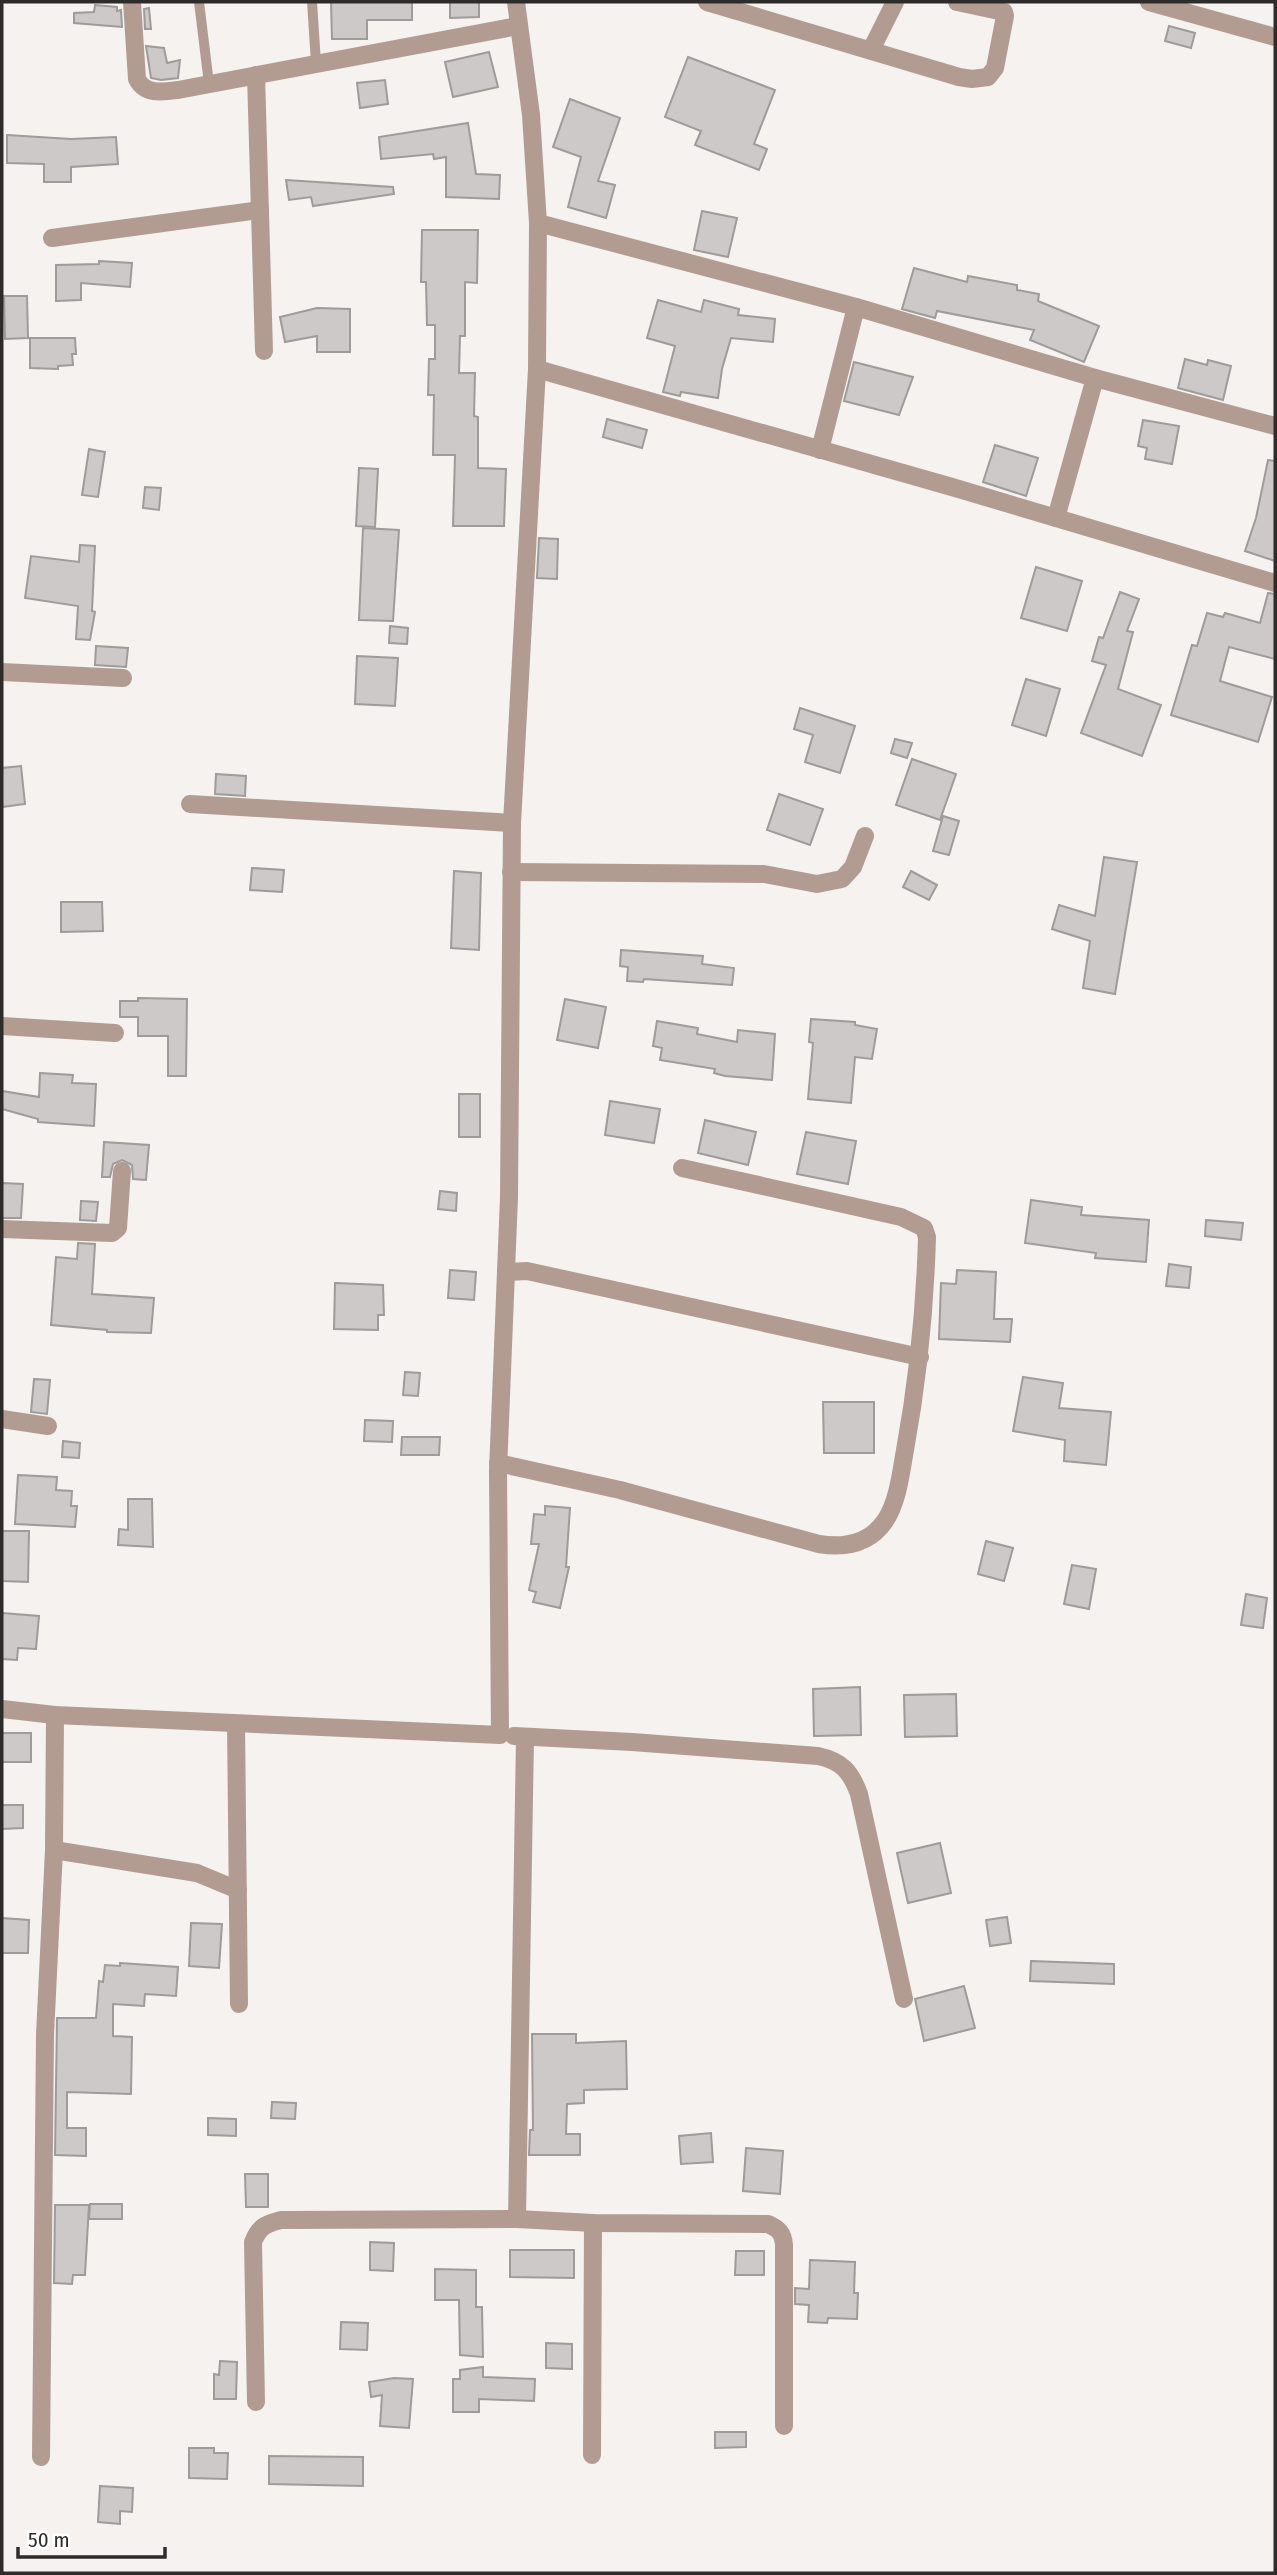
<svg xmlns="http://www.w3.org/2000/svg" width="1277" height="2575" font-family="'Fira Sans Condensed',sans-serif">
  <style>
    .building { fill: #cdc9c8; stroke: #9e9b9a; stroke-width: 2 }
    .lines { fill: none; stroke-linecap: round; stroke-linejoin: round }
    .service { stroke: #b29c92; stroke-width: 10 }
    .minor { stroke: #b29c92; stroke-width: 18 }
  </style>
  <rect width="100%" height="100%" fill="#f5f2f0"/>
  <g class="building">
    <polygon points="331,2 412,2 412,20 367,20 367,39 332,39"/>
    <polygon points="450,2 479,2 479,17 450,18"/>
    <polygon points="95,5 117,7 117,11 121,10 122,27 74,23 74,13 94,12"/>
    <polygon points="149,8 151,29 145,29 144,9"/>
    <polygon points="1169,26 1195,33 1191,48 1165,41"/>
    <polygon points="146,46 164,48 167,63 180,60 178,78 161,80 151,78"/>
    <polygon points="489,52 498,87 453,97 445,62"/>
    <polygon points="688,57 775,90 754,144 767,149 759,170 695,145 701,131 665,117"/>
    <polygon points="385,80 388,104 360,108 357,83"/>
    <polygon points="570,99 620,118 598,181 615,185 606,218 568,207 581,157 553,147"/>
    <polygon points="468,123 476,174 500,175 499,199 446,197 446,157 434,159 433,154 381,159 379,137"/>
    <polygon points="7,135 71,139 116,137 118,164 71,167 71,182 44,182 44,164 7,163"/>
    <polygon points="286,180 393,187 394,194 313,206 311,197 289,200"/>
    <polygon points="702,211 737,218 728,257 694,250"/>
    <polygon points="422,230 478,230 477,283 465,282 465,336 460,336 459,373 475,373 474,416 478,417 478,468 506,469 504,526 453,526 455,455 433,455 434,395 428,395 429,359 435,359 435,325 427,325 426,282 421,282"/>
    <polygon points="99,261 132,263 130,287 81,283 81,300 56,301 56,265 99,264"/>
    <polygon points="914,268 967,282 968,276 1017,285 1017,290 1039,294 1038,301 1099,326 1084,362 1030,340 1034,330 937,311 935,318 902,309"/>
    <polygon points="4,296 27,296 28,338 5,339"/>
    <polygon points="658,300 701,312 704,300 739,309 738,315 775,319 773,342 731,338 722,369 718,398 681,392 680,396 663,392 675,346 647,338"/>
    <polygon points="317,308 350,309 350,352 317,352 317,336 285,342 280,317"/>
    <polygon points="30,338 75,338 76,354 72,354 73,365 58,366 58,369 30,368"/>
    <polygon points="1185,359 1207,365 1208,360 1231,366 1223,400 1178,388"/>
    <polygon points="854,362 913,377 899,415 844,401"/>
    <polygon points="607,419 647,430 642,448 603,437"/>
    <polygon points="1143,420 1179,426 1172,464 1145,459 1147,448 1138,446"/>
    <polygon points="995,445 1038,458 1026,496 983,482"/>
    <polygon points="89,449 105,452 98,497 82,495"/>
    <polygon points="1268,460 1275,461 1275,561 1245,551 1256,518"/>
    <polygon points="359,468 378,469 375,527 356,526"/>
    <polygon points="145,487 161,488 159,510 143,508"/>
    <polygon points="363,528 399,530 393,621 359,620"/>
    <polygon points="539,538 558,539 557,579 537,578"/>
    <polygon points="80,545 95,546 92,611 95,612 90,640 76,639 78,606 25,598 31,556 79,562"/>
    <polygon points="1036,567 1082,581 1067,631 1021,618"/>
    <polygon points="1120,592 1139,599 1127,631 1133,632 1118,689 1161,705 1142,756 1081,733 1106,665 1092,661 1099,637 1103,638"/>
    <polygon points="1268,593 1275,594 1275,659 1229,647 1220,681 1272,697 1258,742 1171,715 1192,645 1197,646 1207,613 1223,617 1225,613 1260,623"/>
    <polygon points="390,626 408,628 407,644 389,643"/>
    <polygon points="96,646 128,648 126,667 95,665"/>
    <polygon points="357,656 398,658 395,706 355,704"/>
    <polygon points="1026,679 1060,689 1046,736 1012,725"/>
    <polygon points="800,708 855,726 840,773 805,762 813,735 794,729"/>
    <polygon points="895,739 912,743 907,758 891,753"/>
    <polygon points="912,759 956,774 940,820 896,805"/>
    <polygon points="21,766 25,804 2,807 2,768"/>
    <polygon points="216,774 246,776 245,796 215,794"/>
    <polygon points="779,794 823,809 810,845 767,830"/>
    <polygon points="943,816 959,821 949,855 933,851"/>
    <polygon points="1104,857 1137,862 1115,994 1083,988 1090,941 1052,929 1059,905 1095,916"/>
    <polygon points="252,868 284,870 282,892 250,890"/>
    <polygon points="454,871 481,873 479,950 451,948"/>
    <polygon points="911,871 937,885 929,900 903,887"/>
    <polygon points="61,902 102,902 103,931 61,932"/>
    <polygon points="621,950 703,956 702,964 734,968 732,985 644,979 643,982 627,981 628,967 620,966"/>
    <polygon points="138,998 187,999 186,1076 168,1076 168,1036 138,1036 138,1017 120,1017 120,1001 138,1001"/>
    <polygon points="565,999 606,1007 598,1048 557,1040"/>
    <polygon points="811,1019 855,1022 855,1025 877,1029 872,1059 855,1057 851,1103 808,1099 813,1043 809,1042"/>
    <polygon points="657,1021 698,1028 697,1034 737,1042 738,1030 775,1034 772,1080 725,1076 714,1073 715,1069 660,1060 662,1048 653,1046"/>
    <polygon points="40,1073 73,1075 72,1083 96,1084 94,1126 38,1122 38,1119 2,1109 2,1091 39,1097"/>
    <rect x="459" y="1094" width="21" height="43"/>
    <polygon points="610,1101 660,1109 654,1143 605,1135"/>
    <polygon points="705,1120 756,1132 748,1165 698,1153"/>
    <polygon points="806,1132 856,1141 848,1184 797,1174"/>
    <polygon points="104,1142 149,1145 146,1180 133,1179 132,1165 122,1160 113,1164 110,1177 102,1177"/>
    <polygon points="2,1183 23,1184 21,1218 2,1218"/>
    <polygon points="440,1191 457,1193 456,1211 438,1209"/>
    <polygon points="1031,1200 1082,1207 1081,1215 1149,1220 1146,1262 1095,1258 1096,1253 1025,1243"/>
    <polygon points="81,1201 98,1202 96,1221 80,1220"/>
    <polygon points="1206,1220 1243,1223 1241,1240 1205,1236"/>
    <polygon points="78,1243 95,1244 92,1294 154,1298 151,1333 107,1332 107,1330 51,1325 56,1257 77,1259"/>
    <polygon points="1169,1264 1191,1267 1189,1288 1166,1286"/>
    <polygon points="450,1270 476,1272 474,1300 448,1298"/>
    <polygon points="957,1270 996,1272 994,1319 1012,1319 1010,1342 939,1339 941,1283 956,1284"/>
    <polygon points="335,1283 383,1285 384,1315 378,1315 378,1330 334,1329"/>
    <polygon points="405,1372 420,1373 418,1396 403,1395"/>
    <polygon points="1023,1377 1063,1383 1059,1408 1111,1412 1106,1465 1064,1461 1065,1440 1013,1431"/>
    <polygon points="34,1379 50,1380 47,1414 31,1412"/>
    <polygon points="823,1402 874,1402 874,1453 824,1453"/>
    <polygon points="365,1420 393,1421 392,1442 364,1441"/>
    <polygon points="402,1437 440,1437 439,1455 401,1455"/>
    <polygon points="63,1441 80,1443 79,1458 62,1457"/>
    <polygon points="18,1475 57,1477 56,1490 72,1491 71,1506 77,1506 75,1527 15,1524"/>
    <polygon points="128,1499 152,1499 153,1547 118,1545 119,1529 128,1530"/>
    <polygon points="545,1506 570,1508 566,1567 569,1567 560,1608 533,1602 536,1592 529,1590 539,1544 531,1544 534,1514 545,1515"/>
    <polygon points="2,1531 29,1531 28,1582 2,1581"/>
    <polygon points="986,1541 1013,1548 1004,1581 978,1574"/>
    <polygon points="1072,1565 1096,1569 1089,1609 1064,1604"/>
    <polygon points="1246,1594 1267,1598 1263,1628 1241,1625"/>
    <polygon points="2,1613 39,1616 36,1649 18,1648 17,1660 2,1659"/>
    <polygon points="860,1687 861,1735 814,1736 813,1689"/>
    <polygon points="956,1694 957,1736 905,1737 904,1695"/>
    <rect x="2" y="1733" width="29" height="29"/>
    <polygon points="2,1805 23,1805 23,1828 2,1829"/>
    <polygon points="940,1843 951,1893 908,1903 897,1853"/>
    <polygon points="1007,1917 1011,1943 990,1946 986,1920"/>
    <polygon points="2,1918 29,1920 28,1953 2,1953"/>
    <polygon points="191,1923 222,1924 219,1968 189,1966"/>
    <polygon points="1031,1961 1114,1964 1114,1984 1030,1981"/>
    <polygon points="120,1963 178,1967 176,1996 145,1994 144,2006 113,2004 113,2036 132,2037 131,2094 67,2092 67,2128 86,2128 86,2156 55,2155 57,2018 96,2018 99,1981 103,1982 105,1965 120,1966"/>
    <polygon points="964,1986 975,2028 924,2041 915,1999"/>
    <polygon points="532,2034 576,2034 576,2043 626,2041 627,2089 584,2090 584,2103 567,2104 566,2134 580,2134 580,2155 529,2155 530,2130 533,2130"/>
    <polygon points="272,2102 296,2103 295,2119 271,2118"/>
    <polygon points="208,2118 236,2119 236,2136 208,2135"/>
    <polygon points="711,2133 713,2162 681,2164 679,2136"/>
    <polygon points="746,2148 783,2151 780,2194 743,2191"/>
    <polygon points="245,2174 268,2174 268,2207 246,2207"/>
    <polygon points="90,2204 122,2204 122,2219 89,2219"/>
    <polygon points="55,2205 89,2205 85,2275 73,2275 72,2284 54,2283"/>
    <polygon points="370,2242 394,2243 393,2271 370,2270"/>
    <polygon points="510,2250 574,2250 574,2278 510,2277"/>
    <polygon points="736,2251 764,2251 764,2275 735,2275"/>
    <polygon points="810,2260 855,2262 854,2293 858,2293 857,2319 828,2318 827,2323 808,2322 809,2305 795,2304 795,2288 809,2289"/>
    <polygon points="435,2269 476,2270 476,2307 482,2307 483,2357 460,2355 459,2300 435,2300"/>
    <polygon points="341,2322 368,2323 367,2350 340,2349"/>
    <polygon points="546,2343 572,2344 572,2369 546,2368"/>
    <polygon points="220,2361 237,2362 236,2399 214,2399 214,2374 219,2375"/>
    <polygon points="483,2367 483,2377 535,2379 534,2401 479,2399 479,2412 453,2412 453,2379 460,2379 460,2370"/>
    <polygon points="394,2378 413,2379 409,2428 380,2426 382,2395 371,2397 369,2382"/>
    <polygon points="715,2432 746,2432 746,2447 715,2448"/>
    <polygon points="189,2448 214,2448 214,2453 228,2453 227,2479 189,2478"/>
    <polygon points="269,2456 363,2457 363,2486 269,2484"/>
    <polygon points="100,2486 133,2488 132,2512 120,2511 120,2524 98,2522"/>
  </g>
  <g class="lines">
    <g class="service">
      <polyline points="199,2 209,84"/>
      <polyline points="312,2 316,63"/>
    </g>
    <g class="minor">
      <path d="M132,2L137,79C145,95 163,92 178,90L518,26"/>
      <polyline points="707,2 959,77 972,79 988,77 995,68 1005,16 1004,12 957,2"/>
      <polyline points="1149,2 1275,37"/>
      <polyline points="871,50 895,2"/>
      <polyline points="256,75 264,351"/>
      <polyline points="538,223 856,307 1095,378 1275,426"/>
      <polyline points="52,238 260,210"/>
      <polyline points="537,369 952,487 1275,583"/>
      <polyline points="820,450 856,307"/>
      <polyline points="1056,518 1095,378"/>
      <polyline points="2,672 123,678"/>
      <polyline points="190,804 512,823"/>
      <polyline points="511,872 764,874 817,884 842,879 853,867 865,836"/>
      <polyline points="2,1026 115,1033"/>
      <polyline points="2,1229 112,1233 118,1228 122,1171"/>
      <polyline points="506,1272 527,1271 920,1357"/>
      <polyline points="2,1419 48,1426"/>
      <path d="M498,1463L620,1490L819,1544C844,1548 869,1544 885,1521C898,1502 901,1472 905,1450C918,1379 925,1309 927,1237L924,1228L901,1217L682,1168"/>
      <polyline points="2,1709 55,1715 500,1735 498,1471 509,1197 512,823 537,369 538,223 531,115 516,2"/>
      <polyline points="236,1724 239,2004"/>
      <path d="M514,1736L632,1742L818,1756C842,1761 851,1772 859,1794L904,1999"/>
      <path d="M525,1737L517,2219L593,2223L768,2224C779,2229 783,2233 784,2245V2426"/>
      <polyline points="54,1850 197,1873 238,1890"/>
      <path d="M256,2402L253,2242C259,2227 265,2224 281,2220L517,2219"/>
      <polyline points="592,2455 593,2223"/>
      <polyline points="41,2457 45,2035 54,1850 55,1715"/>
    </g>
  </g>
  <rect width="1277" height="2575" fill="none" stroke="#2d2c2b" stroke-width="7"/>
  <path d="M18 2547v10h147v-10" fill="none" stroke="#2d2c2b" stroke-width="3.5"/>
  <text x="28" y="2547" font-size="21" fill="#2d2c2b" stroke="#ffffff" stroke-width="5" paint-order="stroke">50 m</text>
</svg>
